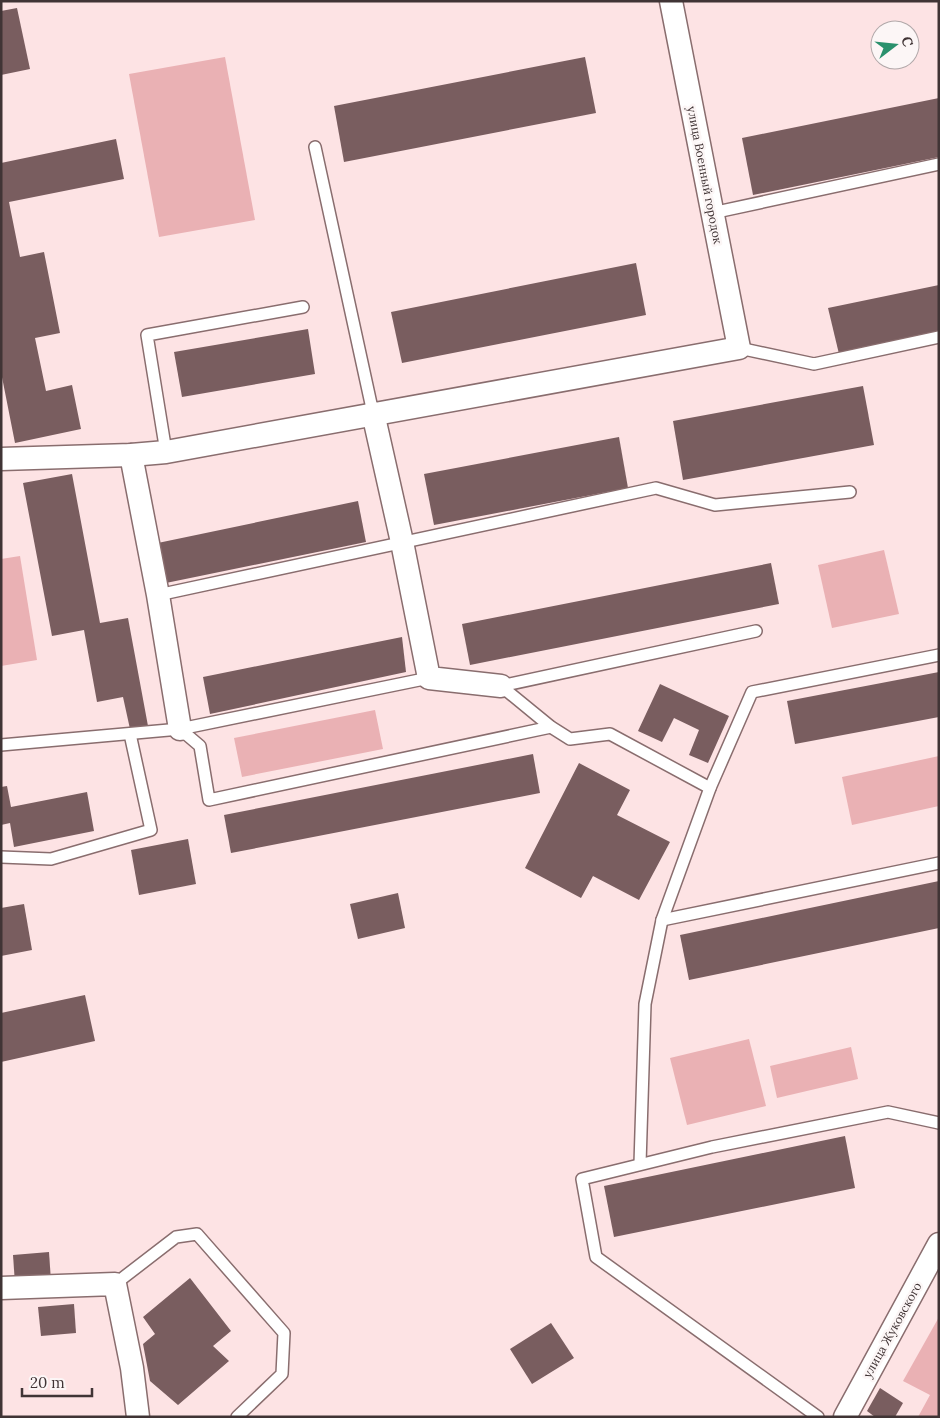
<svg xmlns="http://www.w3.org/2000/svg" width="940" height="1418" font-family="Lora,serif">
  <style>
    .green { fill: #eab1b4 }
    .building { fill: #795d5f }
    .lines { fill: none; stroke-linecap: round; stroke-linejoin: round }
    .lane-casing { stroke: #896d6e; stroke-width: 14 }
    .street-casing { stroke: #896d6e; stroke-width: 25 }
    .lane { stroke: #fff; stroke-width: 11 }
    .street { stroke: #fff; stroke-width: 22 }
    .labels { text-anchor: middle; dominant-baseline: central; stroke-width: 5; stroke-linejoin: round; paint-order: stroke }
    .street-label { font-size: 12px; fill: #403435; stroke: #fcf6f6 }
  </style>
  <rect width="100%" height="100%" fill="#fde3e4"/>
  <g class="green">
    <polygon points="225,57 255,220 159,237 129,74"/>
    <polygon points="884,550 899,614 832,628 818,565"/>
    <polygon points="20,556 37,660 1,666 1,559"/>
    <polygon points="375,710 383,749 242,777 234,738"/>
    <polygon points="939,756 939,806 852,825 842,777"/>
    <polygon points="749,1039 766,1106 687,1125 670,1058"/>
    <polygon points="851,1047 858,1079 777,1098 770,1066"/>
    <polygon points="939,1317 939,1417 918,1417 930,1395 903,1381"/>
  </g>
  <g class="building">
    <polygon points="17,8 30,69 1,75 1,11"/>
    <polygon points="585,57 596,113 344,162 334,106"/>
    <polygon points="939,98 939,157 753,195 742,138"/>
    <polygon points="116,139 124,179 9,202 20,257 44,252 60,333 35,338 46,391 72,385 81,429 15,443 1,372 1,163"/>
    <polygon points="636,263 646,315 402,363 391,312"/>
    <polygon points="939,285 939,331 839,354 828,308"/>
    <polygon points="308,329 315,374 182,397 174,352"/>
    <polygon points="863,386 874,445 683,480 673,421"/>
    <polygon points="619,437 628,488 434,525 424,474"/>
    <polygon points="72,474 100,623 128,618 148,726 130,729 123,697 97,702 84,630 52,636 23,483"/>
    <polygon points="358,501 366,542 161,584 153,544"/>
    <polygon points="771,563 779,604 470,665 462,624"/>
    <polygon points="402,637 406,672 210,714 203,677"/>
    <polygon points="939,672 939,717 795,744 787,701"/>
    <polygon points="660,684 729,716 708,763 689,755 699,730 674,718 662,742 638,731"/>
    <polygon points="533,754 540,793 231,853 224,815"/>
    <polygon points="579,763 630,790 617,815 670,842 639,900 593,876 581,898 525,868"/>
    <polygon points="7,786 11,807 87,792 94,831 14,847 10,823 1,825 1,787"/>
    <polygon points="188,839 196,884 139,895 131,850"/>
    <polygon points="939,881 939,928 689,980 680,935"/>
    <polygon points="398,893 405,928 358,939 350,904"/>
    <polygon points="24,904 32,950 1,956 1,908"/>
    <polygon points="85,995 95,1041 1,1062 1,1013"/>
    <polygon points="845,1136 855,1188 614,1237 604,1186"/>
    <polygon points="49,1252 51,1281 15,1284 13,1255"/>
    <polygon points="190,1278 231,1331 213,1346 229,1361 178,1405 150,1381 143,1344 155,1334 143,1317"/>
    <polygon points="74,1304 76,1333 41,1336 38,1307"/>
    <polygon points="551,1323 574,1358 532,1384 510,1349"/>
    <polygon points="880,1388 903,1403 895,1417 875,1417 867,1411"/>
  </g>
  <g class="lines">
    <defs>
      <g id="lane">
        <polyline points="315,147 373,413"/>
        <polyline points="712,213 939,164"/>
        <polyline points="739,348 814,364 939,337"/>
        <polyline points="166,452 147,335 303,307"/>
        <polyline points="158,595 656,488 715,505 850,492"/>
        <polyline points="501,686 756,631"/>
        <polyline points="501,686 551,727 570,739 610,734 710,788"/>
        <polyline points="180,729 200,746 209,800 551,727"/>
        <polyline points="1,745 180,729 429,678"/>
        <polyline points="1,857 51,859 151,830 130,734"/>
        <polyline points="662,920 939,863"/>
        <polyline points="640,1164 645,1004 662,920 710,788 752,692 939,655"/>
        <polyline points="115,1284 176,1237 197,1234 284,1333 282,1374 237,1417"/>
        <polyline points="818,1417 596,1257 582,1179 712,1147 888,1112 939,1123"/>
      </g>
      <g id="street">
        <polyline points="373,413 402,542 429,678 501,686"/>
        <polyline points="131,455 158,595 180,729"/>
        <polyline points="1,459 131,455 166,452 739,348 671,1"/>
        <polyline points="1,1288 115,1284 132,1368 138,1417"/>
        <polyline points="845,1417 939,1244"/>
      </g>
    </defs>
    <use href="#lane" class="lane-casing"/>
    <use href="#street" class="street-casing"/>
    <use href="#lane" class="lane"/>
    <use href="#street" class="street"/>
  </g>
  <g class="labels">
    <g class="street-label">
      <text transform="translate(705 175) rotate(79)">улица Военный городок</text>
      <text transform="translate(892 1330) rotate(-61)">улица Жуковского</text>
    </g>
  </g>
  <rect width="940" height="1418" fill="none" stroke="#403435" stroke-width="5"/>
  <g transform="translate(895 45) rotate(74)"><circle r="24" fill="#fcf6f6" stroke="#b1a8a9"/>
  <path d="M0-4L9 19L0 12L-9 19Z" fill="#2a916d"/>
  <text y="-8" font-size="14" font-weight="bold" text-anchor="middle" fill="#403435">С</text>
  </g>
  <path d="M22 1388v8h70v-8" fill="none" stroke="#403435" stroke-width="2.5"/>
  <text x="30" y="1388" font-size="15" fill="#403435" stroke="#fcf6f6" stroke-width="4" paint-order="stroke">20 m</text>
</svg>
